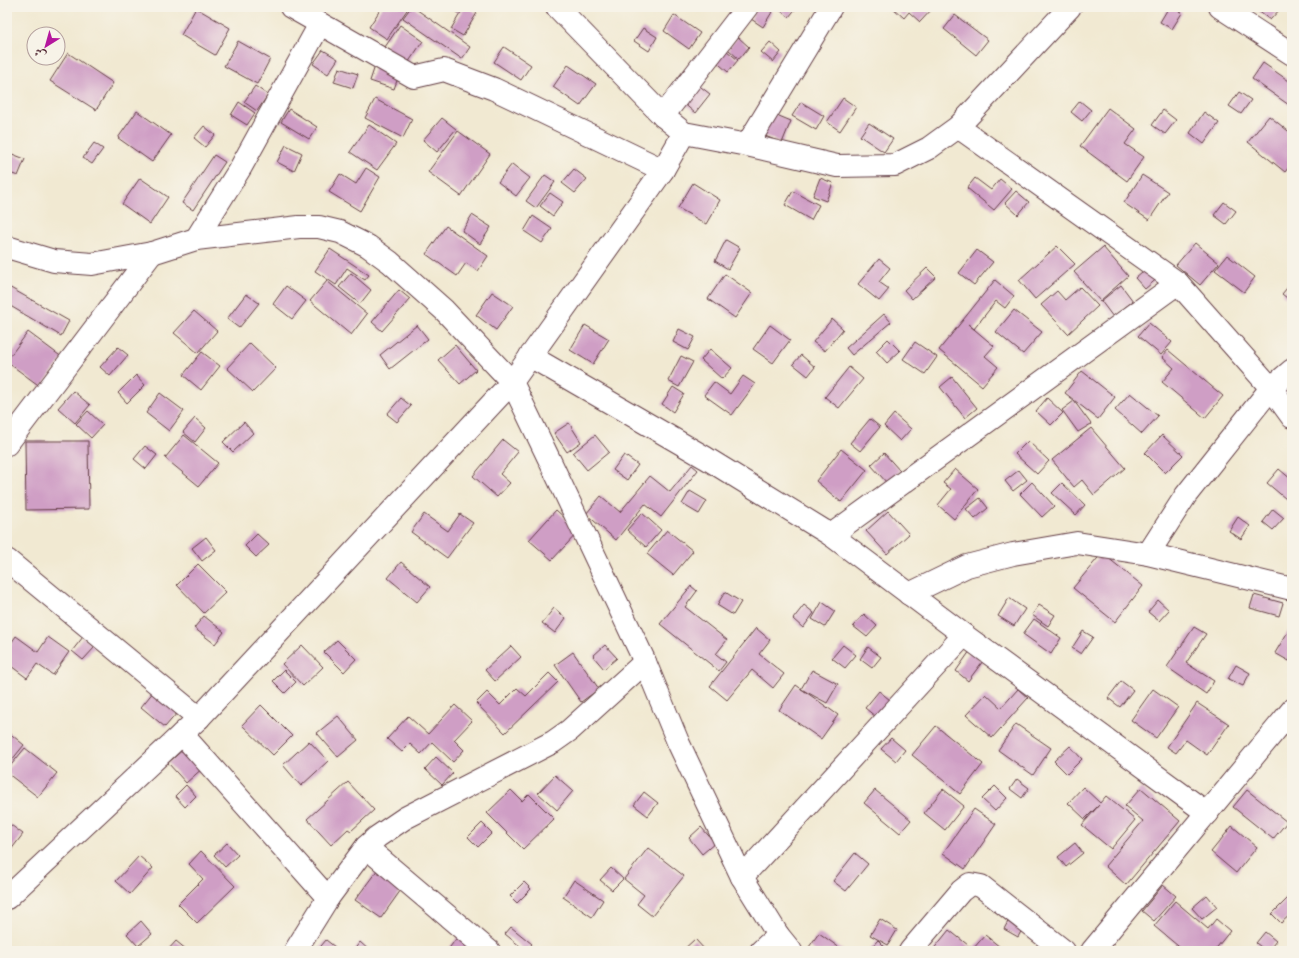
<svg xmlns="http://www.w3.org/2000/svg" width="1299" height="958" font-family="'EB Garamond',Amiri,serif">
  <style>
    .building { fill: #cf9ec5 }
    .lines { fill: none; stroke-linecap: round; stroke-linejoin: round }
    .minor-casing { stroke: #633d44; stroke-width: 24 }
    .minor { stroke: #fff; stroke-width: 22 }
  </style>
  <rect width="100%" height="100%" fill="#f7f3e8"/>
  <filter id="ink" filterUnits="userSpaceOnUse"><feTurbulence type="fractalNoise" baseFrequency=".025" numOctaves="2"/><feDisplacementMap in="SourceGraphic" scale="8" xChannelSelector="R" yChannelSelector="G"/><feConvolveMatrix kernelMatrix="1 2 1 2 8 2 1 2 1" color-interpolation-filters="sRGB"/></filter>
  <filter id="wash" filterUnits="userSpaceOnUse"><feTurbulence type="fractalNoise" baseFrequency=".012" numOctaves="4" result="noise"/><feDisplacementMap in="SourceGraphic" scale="16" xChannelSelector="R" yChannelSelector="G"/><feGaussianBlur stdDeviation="0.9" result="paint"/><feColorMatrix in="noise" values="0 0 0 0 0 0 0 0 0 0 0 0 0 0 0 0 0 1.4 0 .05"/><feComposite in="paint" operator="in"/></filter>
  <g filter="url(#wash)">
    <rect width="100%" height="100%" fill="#f1e9d2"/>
    <g id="blocks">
      <g class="building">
        <polygon points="382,7 409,7 387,39 369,27"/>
        <polygon points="411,7 413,7 470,47 462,59 403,18"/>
        <polygon points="452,7 464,7 458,13"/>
        <polygon points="464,7 467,7 477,13 463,36 451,29"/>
        <polygon points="758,7 764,7 772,12 763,27 751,19"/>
        <polygon points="778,7 797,7 789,17 777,8"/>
        <polygon points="892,7 934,7 920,22 909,12 904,18"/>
        <polygon points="1169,7 1173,7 1182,13 1172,29 1160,22"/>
        <polygon points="1259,7 1282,7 1270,20 1257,10"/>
        <polygon points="196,8 230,28 215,55 181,35"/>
        <polygon points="674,15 700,33 689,49 664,31"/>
        <polygon points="955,15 988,40 976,55 944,29"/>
        <polygon points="400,25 423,41 408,63 385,47"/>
        <polygon points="643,28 657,37 649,51 634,41"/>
        <polygon points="738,37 749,47 739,59 728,49"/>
        <polygon points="238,41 270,59 257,84 224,66"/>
        <polygon points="770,42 781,52 773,62 761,52"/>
        <polygon points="721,46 738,60 728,72 712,58"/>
        <polygon points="504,47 531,65 521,80 494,62"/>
        <polygon points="323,50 338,59 328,74 313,64"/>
        <polygon points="68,53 113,83 96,110 50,81"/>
        <polygon points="1263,63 1292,83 1292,101 1289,105 1252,79"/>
        <polygon points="568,65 596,84 580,106 553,87"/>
        <polygon points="375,66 399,75 394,89 370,81"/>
        <polygon points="339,68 358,74 353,88 334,82"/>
        <polygon points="697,84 710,94 695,113 682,102"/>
        <polygon points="255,86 268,95 257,111 244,102"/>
        <polygon points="1239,92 1251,100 1241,114 1229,106"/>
        <polygon points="843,98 856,107 840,131 827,122"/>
        <polygon points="375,99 412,119 403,138 365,118"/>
        <polygon points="1080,101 1091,110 1082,121 1071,112"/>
        <polygon points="239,102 255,113 247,125 231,115"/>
        <polygon points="801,102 824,116 816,130 792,116"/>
        <polygon points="1108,108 1136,129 1125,144 1144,157 1127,181 1080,146"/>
        <polygon points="289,109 317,127 309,139 281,122"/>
        <polygon points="1163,110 1176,120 1165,134 1152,125"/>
        <polygon points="137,111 171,135 152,162 118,138"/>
        <polygon points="767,111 791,121 782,143 758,133"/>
        <polygon points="1204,112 1219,123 1204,144 1190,133"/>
        <polygon points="1269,116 1292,134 1292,163 1285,172 1248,142"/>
        <polygon points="442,118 456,129 437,152 423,140"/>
        <polygon points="869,123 893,139 884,152 860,136"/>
        <polygon points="369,125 396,144 377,170 350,152"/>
        <polygon points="204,126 215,135 205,147 194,138"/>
        <polygon points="458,131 490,154 461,196 428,172"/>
        <polygon points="94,143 103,149 92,164 83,158"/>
        <polygon points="286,145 302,153 294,171 277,162"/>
        <polygon points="7,152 25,159 18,176 7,172"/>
        <polygon points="214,155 225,162 193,210 182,203"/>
        <polygon points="512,164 530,178 516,196 498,182"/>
        <polygon points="366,168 380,177 360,211 329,192 340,174 356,184"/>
        <polygon points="574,169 587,179 575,193 562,183"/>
        <polygon points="545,175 555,182 536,208 526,201"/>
        <polygon points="1142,175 1168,192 1149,220 1124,203"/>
        <polygon points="140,178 168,197 150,224 122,204"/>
        <polygon points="820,178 833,183 826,201 813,196"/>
        <polygon points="975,178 991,190 1000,179 1012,189 994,210 967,188"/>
        <polygon points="693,183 720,200 706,224 678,208"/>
        <polygon points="793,191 819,205 811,220 785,205"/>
        <polygon points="1016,191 1029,202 1018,215 1005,203"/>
        <polygon points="550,193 563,202 553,216 540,206"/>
        <polygon points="1224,202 1236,211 1226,224 1214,215"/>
        <polygon points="472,215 491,227 480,244 462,231"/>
        <polygon points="533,216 552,229 542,243 524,231"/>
        <polygon points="446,226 488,256 478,271 466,263 457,276 426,254"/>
        <polygon points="726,240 740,248 728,269 715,261"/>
        <polygon points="1195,243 1219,263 1200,285 1176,265"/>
        <polygon points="1057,246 1075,264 1035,299 1019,280"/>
        <polygon points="1103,247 1128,276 1100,301 1074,272"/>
        <polygon points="330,249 369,275 365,280 347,268 336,285 315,271"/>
        <polygon points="977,250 993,262 974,285 959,273"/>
        <polygon points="1227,255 1255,277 1244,292 1215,270"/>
        <polygon points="879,259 890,268 879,282 889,289 879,301 858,284"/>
        <polygon points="1150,265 1160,276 1145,289 1135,278"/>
        <polygon points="927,268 936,277 912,299 904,290"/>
        <polygon points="351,273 371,290 360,304 339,287"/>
        <polygon points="725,274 752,293 735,318 708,299"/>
        <polygon points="995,280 1014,296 1005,308 996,301 974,329 968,324 994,346 985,356 998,367 982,386 939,350"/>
        <polygon points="327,281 367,314 351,335 310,301"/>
        <polygon points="1292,282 1292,302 1282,294"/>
        <polygon points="1121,285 1133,301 1113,317 1101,301"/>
        <polygon points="7,286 69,321 61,336 7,304"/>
        <polygon points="286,286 306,301 292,319 273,304"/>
        <polygon points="1080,287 1098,306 1068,334 1041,305 1057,291 1065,300"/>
        <polygon points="399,290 410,299 382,331 372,322"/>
        <polygon points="492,292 513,306 496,330 476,315"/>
        <polygon points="246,294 259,303 239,328 227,319"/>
        <polygon points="1014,310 1042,332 1023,354 996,332"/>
        <polygon points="194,311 217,331 198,353 174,333"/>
        <polygon points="884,314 891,322 852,355 846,348"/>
        <polygon points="832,319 843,329 825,351 813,342"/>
        <polygon points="1149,323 1172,342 1161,355 1138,336"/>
        <polygon points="417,325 428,339 390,369 380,355"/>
        <polygon points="585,325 609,339 593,364 570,350"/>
        <polygon points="770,325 790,340 773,363 753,349"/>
        <polygon points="679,329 695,337 688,350 673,342"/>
        <polygon points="28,332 63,358 41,387 7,362 7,360"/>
        <polygon points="888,339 900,351 887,363 876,351"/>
        <polygon points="915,342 937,357 925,374 903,359"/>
        <polygon points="250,343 276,368 253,392 227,368"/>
        <polygon points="455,345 476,370 460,384 438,360"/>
        <polygon points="118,347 128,355 110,376 100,367"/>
        <polygon points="710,349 732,368 722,379 701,360"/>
        <polygon points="1168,350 1223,396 1205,418 1162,382 1174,368 1162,357"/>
        <polygon points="202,352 220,366 201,390 183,375"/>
        <polygon points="801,355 815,367 808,376 793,364"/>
        <polygon points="681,356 693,362 679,387 668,381"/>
        <polygon points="849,367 863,379 839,408 825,397"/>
        <polygon points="1082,371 1115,397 1098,419 1065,393"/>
        <polygon points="136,375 145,385 127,403 118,393"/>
        <polygon points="743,376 755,384 732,415 704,395 714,382 730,394"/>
        <polygon points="952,377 977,408 965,418 940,387"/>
        <polygon points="673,387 684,394 673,412 662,404"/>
        <polygon points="73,391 90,405 75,423 58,408"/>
        <polygon points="160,393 184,411 169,431 146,413"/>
        <polygon points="1130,393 1158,416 1142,434 1115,410"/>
        <polygon points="401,398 411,406 397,422 387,414"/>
        <polygon points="1047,398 1063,413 1051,425 1036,411"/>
        <polygon points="1074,401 1091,424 1078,432 1062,410"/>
        <polygon points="88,411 103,425 91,438 76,424"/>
        <polygon points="894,414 911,429 900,441 884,426"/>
        <polygon points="195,418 206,428 195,442 183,432"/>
        <polygon points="870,419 880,427 860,451 850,443"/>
        <polygon points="244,422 253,433 233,452 223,442"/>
        <polygon points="569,423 581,442 567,452 554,433"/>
        <polygon points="1091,428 1125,468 1094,495 1082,480 1074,487 1052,460"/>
        <polygon points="184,435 218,463 199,486 165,458"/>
        <polygon points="595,435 609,452 587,470 573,453"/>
        <polygon points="1162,435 1183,455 1165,473 1145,453"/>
        <polygon points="503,440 518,452 500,474 510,483 497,497 473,476"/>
        <polygon points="25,441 88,441 89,509 26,510"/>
        <polygon points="1028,441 1049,461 1037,474 1015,454"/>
        <polygon points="145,446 157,455 146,469 134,459"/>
        <polygon points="841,449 867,470 841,502 816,481"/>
        <polygon points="884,453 900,471 887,483 871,465"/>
        <polygon points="624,455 638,465 627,480 613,470"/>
        <polygon points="692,465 698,470 661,517 645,504 616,540 586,514 601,496 620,512 650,476 670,492"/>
        <polygon points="955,469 978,489 954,519 938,505 951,489 943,483"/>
        <polygon points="1279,469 1292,480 1292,504 1267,483"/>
        <polygon points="1019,470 1027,480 1013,491 1005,481"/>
        <polygon points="1032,482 1054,506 1042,517 1020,494"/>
        <polygon points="1062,483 1085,505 1076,515 1052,493"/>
        <polygon points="690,491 707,501 699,514 682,504"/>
        <polygon points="980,498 988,508 975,519 966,509"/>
        <polygon points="1273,509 1284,518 1273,530 1263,522"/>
        <polygon points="556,510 579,531 552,560 529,540"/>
        <polygon points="888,511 909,534 887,554 866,531"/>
        <polygon points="642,513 661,530 646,547 627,530"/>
        <polygon points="424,514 448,531 460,514 473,523 447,558 411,532"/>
        <polygon points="1238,517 1250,526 1241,539 1229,531"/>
        <polygon points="667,530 693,551 673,575 647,554"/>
        <polygon points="257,534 269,545 256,557 245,546"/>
        <polygon points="206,537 216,550 202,561 192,548"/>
        <polygon points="1102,553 1143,586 1115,622 1073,588"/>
        <polygon points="401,562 430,587 417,602 388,578"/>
        <polygon points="198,564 226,592 204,613 177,585"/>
        <polygon points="691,586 697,591 685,607 727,640 716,654 726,662 719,671 660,624"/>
        <polygon points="725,592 741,602 733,615 717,605"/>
        <polygon points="1254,595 1283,603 1279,616 1250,608"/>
        <polygon points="1009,598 1025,609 1014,626 998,616"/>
        <polygon points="1158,600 1169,610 1159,621 1148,612"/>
        <polygon points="822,602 835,611 825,627 812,619"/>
        <polygon points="804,605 814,613 803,628 793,619"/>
        <polygon points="1039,605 1055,615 1048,626 1032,615"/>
        <polygon points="554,608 566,618 555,633 542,623"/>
        <polygon points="864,614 877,626 867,637 853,626"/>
        <polygon points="204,616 224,632 215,644 194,628"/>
        <polygon points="1034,619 1061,638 1051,654 1023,634"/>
        <polygon points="1194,627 1206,634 1186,663 1214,681 1206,694 1167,667"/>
        <polygon points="756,628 770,640 759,654 784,674 773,688 752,670 727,700 710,686"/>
        <polygon points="1289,630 1292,632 1292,656 1289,661 1275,653"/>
        <polygon points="1083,631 1093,637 1081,654 1072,648"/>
        <polygon points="16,636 38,652 48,637 69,652 53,675 37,664 27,678 7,663 7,649"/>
        <polygon points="83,637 95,647 83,660 72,651"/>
        <polygon points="337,640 356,659 344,672 324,652"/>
        <polygon points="302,645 323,667 303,686 282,664"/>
        <polygon points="605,645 617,658 604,669 593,656"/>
        <polygon points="843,645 856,655 845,668 832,658"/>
        <polygon points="511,646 521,657 495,681 485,670"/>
        <polygon points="868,647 881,657 872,668 860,659"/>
        <polygon points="970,651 983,661 968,681 956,671"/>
        <polygon points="573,652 599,689 581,702 555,665"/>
        <polygon points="1236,665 1250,673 1243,686 1228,679"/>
        <polygon points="284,670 296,682 285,693 273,681"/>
        <polygon points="812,670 838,684 827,703 801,689"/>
        <polygon points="549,673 558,682 505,733 476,703 487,692 500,705 517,688 526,696"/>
        <polygon points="1121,681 1133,690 1120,707 1108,698"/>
        <polygon points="796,685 838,715 821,739 779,710"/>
        <polygon points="1018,689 1028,698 992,738 966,715 986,694 1001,708"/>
        <polygon points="1153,689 1178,707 1156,738 1131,720"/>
        <polygon points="154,691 178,712 165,727 141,707"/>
        <polygon points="879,691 890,700 876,717 865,708"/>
        <polygon points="1197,703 1229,724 1207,755 1186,740 1176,753 1167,747"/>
        <polygon points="261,705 292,736 273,755 242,725"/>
        <polygon points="455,705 472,721 454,740 464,750 453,762 432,742 421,754 410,744 402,752 387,739 408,716 428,734"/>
        <polygon points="338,716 358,740 338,757 317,733"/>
        <polygon points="1016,724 1051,748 1033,775 998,750"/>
        <polygon points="936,726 983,764 960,794 912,755"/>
        <polygon points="7,731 24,745 7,766"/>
        <polygon points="891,738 905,750 896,761 881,749"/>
        <polygon points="309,741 328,761 301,786 283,765"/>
        <polygon points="1070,746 1082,759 1067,774 1054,761"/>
        <polygon points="186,747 204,767 186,783 168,763"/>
        <polygon points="25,748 57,773 38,797 7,773 7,770"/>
        <polygon points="436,757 453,773 442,785 425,769"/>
        <polygon points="555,775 573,791 557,810 538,793"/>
        <polygon points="1017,779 1029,788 1022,798 1010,789"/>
        <polygon points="348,782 374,810 351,831 348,829 331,845 307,819"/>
        <polygon points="186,785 196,796 185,807 175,796"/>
        <polygon points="995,786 1007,798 995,811 982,799"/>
        <polygon points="1083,787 1100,803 1106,796 1135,820 1111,849 1082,825 1099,805 1085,819 1068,803"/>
        <polygon points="1141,788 1180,821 1126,885 1105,866 1143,821 1125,806"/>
        <polygon points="943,789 964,806 945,830 924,813"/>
        <polygon points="511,790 522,801 529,794 554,819 523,849 487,813"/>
        <polygon points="875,790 911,820 900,833 864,803"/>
        <polygon points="1247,790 1287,822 1273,839 1233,807"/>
        <polygon points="644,792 658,803 648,816 634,805"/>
        <polygon points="974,809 996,824 965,869 943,853"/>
        <polygon points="7,822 23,834 7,855"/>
        <polygon points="482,823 492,833 478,847 468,837"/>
        <polygon points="1232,826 1257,847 1236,873 1211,852"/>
        <polygon points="701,827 715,843 702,854 689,838"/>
        <polygon points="227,843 238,855 225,867 214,855"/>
        <polygon points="1075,843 1083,853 1066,867 1058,857"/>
        <polygon points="648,848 684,876 652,916 637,904 644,895 624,879"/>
        <polygon points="201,851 235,886 197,923 178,904 203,879 189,864"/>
        <polygon points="855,853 868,864 846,891 833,881"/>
        <polygon points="139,856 153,868 130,894 116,881"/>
        <polygon points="611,868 623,879 612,890 600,880"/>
        <polygon points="378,869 403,887 381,918 355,900"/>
        <polygon points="574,880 603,900 592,917 563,897"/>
        <polygon points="524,882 531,889 517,903 510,896"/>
        <polygon points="1163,885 1176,896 1154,921 1142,911"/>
        <polygon points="1292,894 1292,913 1281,923 1272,914"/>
        <polygon points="1207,895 1217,907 1202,919 1192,908"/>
        <polygon points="1175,901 1208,929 1216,919 1230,931 1214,951 1184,951 1154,926"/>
        <polygon points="1010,918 1024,926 1018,937 1004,929"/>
        <polygon points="880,919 897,930 888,945 870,935"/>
        <polygon points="141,921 152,934 138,946 127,934"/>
        <polygon points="511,927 532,944 526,951 505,934"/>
        <polygon points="949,930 973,949 985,935 1005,951 932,951"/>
        <polygon points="1265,932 1276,941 1268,951 1266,951 1256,943"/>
        <polygon points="819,933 844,951 815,951 809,947"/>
        <polygon points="459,935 473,945 468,951 447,951"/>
        <polygon points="695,939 706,951 682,951"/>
        <polygon points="326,940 340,951 317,951"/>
        <polygon points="878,940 889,951 868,951"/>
        <polygon points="176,941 187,950 186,951 167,951"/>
        <polygon points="360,942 370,951 353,951"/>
      </g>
    </g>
  </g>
  <g filter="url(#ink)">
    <use href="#blocks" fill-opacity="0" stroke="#633d44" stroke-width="1"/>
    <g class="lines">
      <defs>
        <g id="minor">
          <polyline points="291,7 414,77 444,70 494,89 663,170"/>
          <polyline points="557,7 663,116 684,133 747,145 837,166 895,165 929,148 958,127"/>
          <polyline points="1070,7 958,127 1178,283 1271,388 1186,495 1148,554"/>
          <polyline points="1220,7 1292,54"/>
          <polyline points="663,116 747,7"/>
          <polyline points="747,145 831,7"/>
          <polyline points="196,239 241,167 320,24"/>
          <polyline points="7,247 54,261 92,264 152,253 196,239 299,227 319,227 340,232 368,246 390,262 444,310 512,382 549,459 645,662 678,742 742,877 778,935 791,951"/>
          <polyline points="530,356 706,458 831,535 964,635 1207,813"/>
          <polyline points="1292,370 1271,388 1292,417"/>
          <polyline points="7,444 152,253"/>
          <polyline points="831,535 1178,283"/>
          <polyline points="7,560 199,718"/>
          <polyline points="909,594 967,566 1013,554 1077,543 1148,554 1292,589"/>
          <polyline points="182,734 328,898"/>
          <polyline points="366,847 489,951"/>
          <polyline points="742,877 964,635"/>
          <polyline points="7,898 199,718 512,382 663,170 684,133"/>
          <polyline points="295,951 328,898 366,847 377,837 405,818 553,742 570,730 645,662"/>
          <polyline points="761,951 778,935"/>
          <polyline points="910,951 961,891 970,884 981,886 1064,951"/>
          <polyline points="1092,951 1292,710"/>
        </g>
      </defs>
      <use href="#minor" class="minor-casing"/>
      <use href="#minor" class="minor"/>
    </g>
  </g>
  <rect width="1299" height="958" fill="none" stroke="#f7f3e8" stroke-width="24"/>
  <g transform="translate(46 46) rotate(217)"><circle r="19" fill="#f7f3e8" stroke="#b29e9c"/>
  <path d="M0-3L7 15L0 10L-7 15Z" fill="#b5179e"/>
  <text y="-6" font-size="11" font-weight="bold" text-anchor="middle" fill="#4a1f2b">ش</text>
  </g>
</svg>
